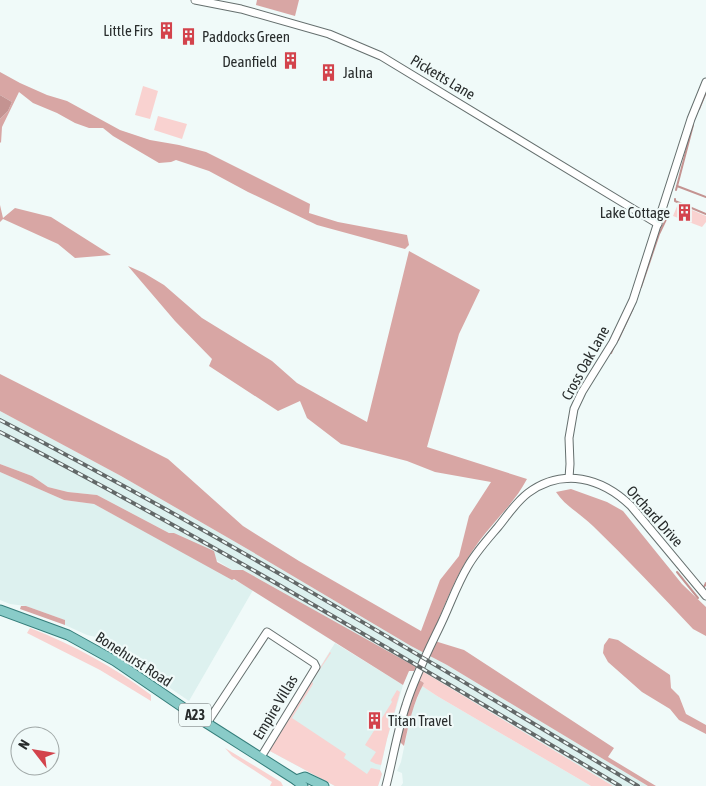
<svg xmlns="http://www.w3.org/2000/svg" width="706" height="786" font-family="'Asap Condensed',sans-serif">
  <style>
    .built { fill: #ddf1ef }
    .green { fill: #f9d2d0 }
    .forest { fill: #d8a6a4 }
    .water { fill: #c49391 }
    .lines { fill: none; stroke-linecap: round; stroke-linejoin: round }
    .stream { stroke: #c49391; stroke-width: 2 }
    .minor-casing { stroke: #656f6e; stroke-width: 9 }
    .major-casing { stroke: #347d7a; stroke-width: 11 }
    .minor { stroke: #fff; stroke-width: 7 }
    .major { stroke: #89cbc8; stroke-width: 9 }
    .rail-casing { stroke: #626868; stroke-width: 4 }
    .rail { stroke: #f0faf9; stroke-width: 2; stroke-dasharray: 5.5; stroke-linecap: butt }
    .labels { text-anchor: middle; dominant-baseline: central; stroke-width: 4.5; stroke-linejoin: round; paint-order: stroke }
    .shield { fill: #f0faf9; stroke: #646a6a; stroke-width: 1 }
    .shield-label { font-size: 14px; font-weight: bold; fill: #282c2c }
    .poi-label { font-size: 15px; fill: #282c2c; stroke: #f0faf9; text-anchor: end }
    .street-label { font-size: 15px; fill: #282c2c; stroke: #f0faf9 }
  </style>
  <rect width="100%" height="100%" fill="#f0faf9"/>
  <g class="built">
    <polygon points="0,411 121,476 244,547 411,646 447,665 648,786 613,786 422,671 243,570 232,570 174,533 169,533 97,495 68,492 48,487 32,476 0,464"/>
    <polygon points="0,472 64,500 94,504 253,590 189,701 96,637 87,635 65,625 65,620 26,606 10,604 0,600"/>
    <polygon points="335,643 403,685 387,739 380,770 382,774 378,786 335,786 268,750"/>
    <polygon points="422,686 437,696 591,786 401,786 403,783 402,773 397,771 401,762 411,714"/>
  </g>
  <g class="green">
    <polygon points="143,86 158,91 150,119 135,115"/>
    <polygon points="158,116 187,124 182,139 154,130"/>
    <polygon points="678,204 706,216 706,222 702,227 673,216"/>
    <path d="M30,628C74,645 114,667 151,695V701L100,670L27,633Z"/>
    <polygon points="330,652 331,653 312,681 313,684 292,718 346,754 344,758 367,774 371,768 380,770 382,774 378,786 335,786 268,750"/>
    <polygon points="422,671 613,786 591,786 437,696 422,686 424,683 418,679"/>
    <polygon points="397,690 400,692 387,739 381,765 376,764 370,761 376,752 365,745 392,702 391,700"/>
    <polygon points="225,748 281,782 283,786 270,786 272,782 232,756"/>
  </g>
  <g class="forest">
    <polygon points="257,0 299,0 295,16 256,5"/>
    <polygon points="0,72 20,83 47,95 67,101 120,130 150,140 179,145 206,152 310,204 309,213 338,222 407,235 409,245 405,249 317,225 248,192 209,171 176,160 171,162 159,163 113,136 103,128 89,128 75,123 57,113 33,103 19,92 2,127 1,143 0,142 0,119 8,111 12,102 0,95"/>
    <polygon points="0,205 3,218 15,208 51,217 111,255 75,258 58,244 3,219 0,222"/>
    <path d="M409,251L480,290L459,334L427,447L527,479C515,502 496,519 480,540C458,569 445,604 431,638L438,642L464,650L614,748L608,757L656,786H648L447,665L411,646L244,547L121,476L0,411V374L168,459L243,526L299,561L421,631L440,580L459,556L469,516L491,482L435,472L407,461L341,444L307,418L300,401L278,411L209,366L212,359L175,321L128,266L144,273L164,285L202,318L272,361L297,383L367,422Z"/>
    <polygon points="0,464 32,476 48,487 68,492 97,495 169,533 174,533 214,551 217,562 232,570 243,570 416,667 414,671 409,671 403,685 234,579 232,580 94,504 64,500 0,472"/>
    <path d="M571,489L607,502L623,511L682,584L706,607V636L693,629C660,594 627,559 593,526C581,514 566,507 556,492Z"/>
    <polygon points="21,606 26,606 65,620 65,625 20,609"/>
    <polygon points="609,638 618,640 670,675 671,688 679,696 686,714 706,725 706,734 679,720 670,709 642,692 608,662 603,653 604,645"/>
    <path d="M418,679L424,683C413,703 409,723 404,746L400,742L401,732Z"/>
  </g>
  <polygon class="water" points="0,95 12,102 8,111 0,119"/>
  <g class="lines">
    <g class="stream">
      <polyline points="699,109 706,92"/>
      <polyline points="677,186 706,197"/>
      <polyline points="676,190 693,125"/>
      <polyline points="675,199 675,201 706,214"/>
      <polyline points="641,287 659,234 670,211"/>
      <polyline points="618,340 633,308"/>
      <polyline points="611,353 614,346"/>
      <polyline points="677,572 698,598"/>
      <polyline points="704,587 706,583"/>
    </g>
    <defs>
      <g id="minor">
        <polyline points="195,0 241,9 329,34 381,56 658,224"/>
        <polyline points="569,478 570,464 569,438 574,409 582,392 613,342 633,300 691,119 706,82"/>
        <polyline points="207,723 267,632 314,663 316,667 261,757"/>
        <path d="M386,786C393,759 397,732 406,705C414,679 427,653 439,628C449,608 456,586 468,566C476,552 487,540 498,527C507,516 516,502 528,493C563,467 602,478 631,506L706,596"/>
      </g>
      <g id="major">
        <polyline points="0,610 68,635 115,661 197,717 296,780 303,786"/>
        <polyline points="296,780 305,777 324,786"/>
      </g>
    </defs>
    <use href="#minor" class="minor-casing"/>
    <use href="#major" class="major-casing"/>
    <use href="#minor" class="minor"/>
    <use href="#major" class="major"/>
    <defs>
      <g id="rail">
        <path d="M0,420C218,533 427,660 638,786"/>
        <path d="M0,432C211,541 415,664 620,786"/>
      </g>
    </defs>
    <use href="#rail" class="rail-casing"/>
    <use href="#rail" class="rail"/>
  </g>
  <defs>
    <symbol id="building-bare" viewBox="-9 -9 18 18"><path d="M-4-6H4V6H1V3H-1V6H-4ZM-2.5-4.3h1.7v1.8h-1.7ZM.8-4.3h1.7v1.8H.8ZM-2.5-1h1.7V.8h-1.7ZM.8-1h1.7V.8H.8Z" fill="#d3434c" stroke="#f0faf9" stroke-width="2.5" paint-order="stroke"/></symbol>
  </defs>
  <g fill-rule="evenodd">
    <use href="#building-bare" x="154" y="18" width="25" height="25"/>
    <use href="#building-bare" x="176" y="24" width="25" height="25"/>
    <use href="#building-bare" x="278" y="48" width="25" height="25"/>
    <use href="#building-bare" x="316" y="60" width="25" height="25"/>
    <use href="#building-bare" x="672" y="200" width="25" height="25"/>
    <use href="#building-bare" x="362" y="708" width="25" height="25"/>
  </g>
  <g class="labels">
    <rect class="shield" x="179" y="703.5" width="32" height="23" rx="4"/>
    <g class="shield-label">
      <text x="195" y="715">A23</text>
    </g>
    <g class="poi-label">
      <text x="153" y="30">Little Firs</text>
      <text x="202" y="36" text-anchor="start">Paddocks Green</text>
      <text x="277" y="61">Deanfield</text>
      <text x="343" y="72" text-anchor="start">Jalna</text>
      <text x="670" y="212">Lake Cottage</text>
      <text x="388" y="720" text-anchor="start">Titan Travel</text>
    </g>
    <g class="street-label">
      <text transform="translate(443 77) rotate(31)">Picketts Lane</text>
      <text transform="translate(585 363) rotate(-61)">Cross Oak Lane</text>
      <text transform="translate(655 516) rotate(48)">Orchard Drive</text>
      <text transform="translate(134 659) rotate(33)">Bonehurst Road</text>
      <text transform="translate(275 707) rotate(-59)">Empire Villas</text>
    </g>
  </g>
  <g transform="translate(35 751) rotate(301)"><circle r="24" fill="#f0faf9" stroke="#a0a8a7"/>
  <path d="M0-4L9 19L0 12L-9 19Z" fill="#d3434c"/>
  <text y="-8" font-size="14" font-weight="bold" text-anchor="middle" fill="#282c2c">N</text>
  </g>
</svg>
